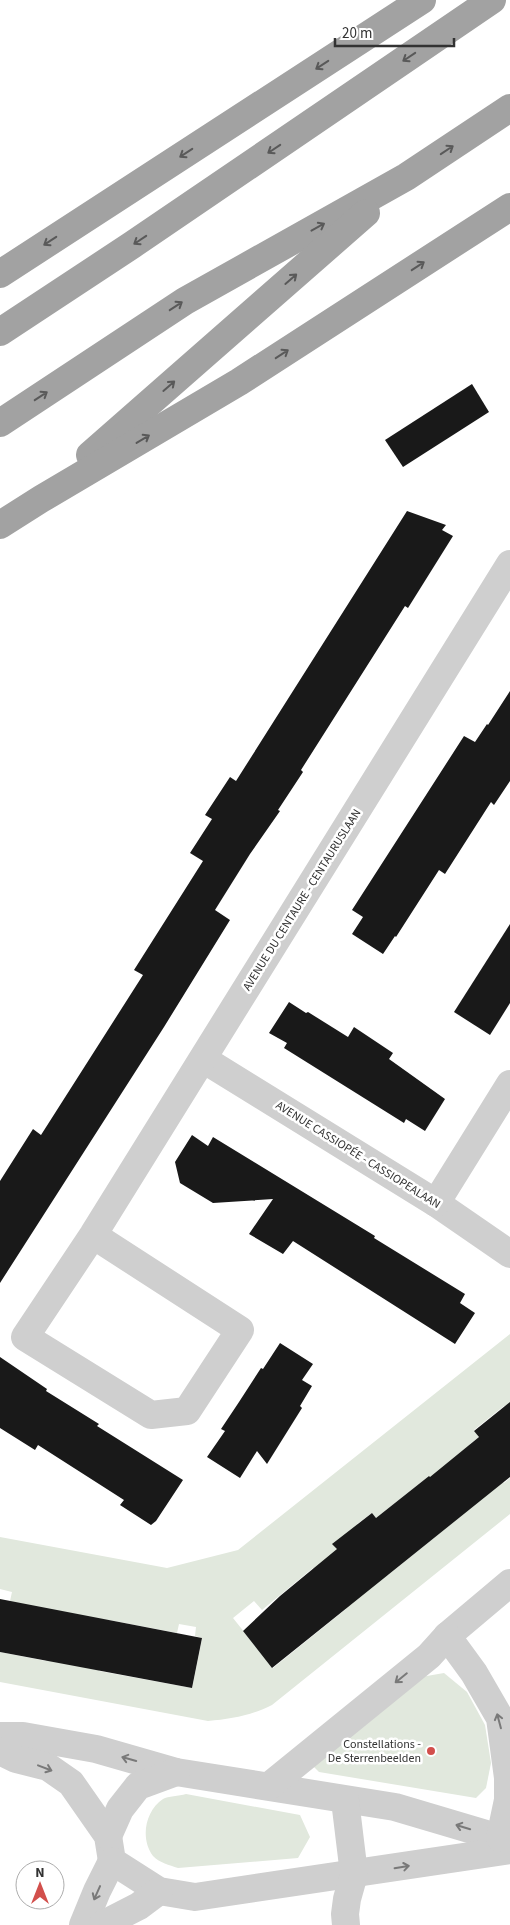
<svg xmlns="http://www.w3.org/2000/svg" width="510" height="1925" font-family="'Source Sans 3',sans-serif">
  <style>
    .green { fill: #e1e8dd; fill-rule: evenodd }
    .building { fill: #191919 }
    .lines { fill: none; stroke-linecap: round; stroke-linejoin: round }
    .minor { stroke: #cfcfcf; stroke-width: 28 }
    .trunk { stroke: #a2a2a2; stroke-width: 28 }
    .oneway { stroke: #595959 }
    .oneway2 { stroke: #797979 }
    .poi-dot { fill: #d24f4c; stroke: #fff; stroke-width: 2 }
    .labels { text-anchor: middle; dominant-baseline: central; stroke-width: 5; stroke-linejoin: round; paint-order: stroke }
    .street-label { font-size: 12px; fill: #323232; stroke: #fff }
    .poi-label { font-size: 12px; fill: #323232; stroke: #fff; text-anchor: end }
  </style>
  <rect width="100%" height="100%" fill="#fff"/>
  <g class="green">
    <path d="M510,1334V1411L504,1406L474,1430L479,1437L470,1444L504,1483L510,1478V1514L272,1705C250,1716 231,1719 208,1721L0,1682V1652L46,1661L10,1601L12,1592L0,1589V1537L167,1568L238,1550ZM429,1476L461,1516L388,1575L357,1524L372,1513L376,1518ZM313,1568L346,1609L273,1668L233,1618L254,1601L262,1610ZM109,1620L177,1633L179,1624L196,1627L195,1636L202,1638L192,1688L99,1671Z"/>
    <polygon points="444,1673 467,1692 485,1725 491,1763 486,1788 476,1798 319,1772 312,1765 421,1677"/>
    <path d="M186,1794L300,1815L310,1837L298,1858L178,1868C169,1865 160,1863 153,1856C140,1839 145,1811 163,1799C168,1796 179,1796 186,1794Z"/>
  </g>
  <g class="building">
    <polygon points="472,384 489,412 403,467 385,440"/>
    <polygon points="407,511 446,525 442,530 453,536 408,608 405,606 301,770 303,772 278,810 280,811 250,854 215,910 230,920 164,1027 0,1283 0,1181 33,1129 41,1135 143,975 134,970 203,861 190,853 212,819 205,815 230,777 236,781"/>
    <polygon points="510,691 510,781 494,805 491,802 445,874 439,870 396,937 395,936 383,954 352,934 363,917 352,910 464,736 475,742 487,724 488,725"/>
    <polygon points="510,924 510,1003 490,1035 454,1012"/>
    <polygon points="289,1002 306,1013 308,1012 348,1037 354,1027 393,1053 389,1059 445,1099 425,1131 406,1119 404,1123 284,1048 287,1043 269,1033"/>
    <polygon points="192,1135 208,1146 213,1137 375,1236 374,1238 465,1294 460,1303 475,1313 455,1344 293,1241 283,1254 249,1234 273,1199 213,1203 180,1183 175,1162"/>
    <polygon points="280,1343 313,1364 302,1380 312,1386 300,1406 302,1408 267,1464 257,1451 240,1478 207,1457 225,1431 221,1429 239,1402 261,1368 263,1369"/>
    <polygon points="0,1357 47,1389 46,1391 99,1424 97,1426 183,1480 156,1521 151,1525 120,1505 124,1500 38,1445 35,1450 0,1428"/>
    <polygon points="510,1402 510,1477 272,1668 243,1631 280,1596 337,1549 332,1544 372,1513 376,1518 429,1476 430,1477 479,1437 474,1431"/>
    <polygon points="0,1599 202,1638 192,1688 0,1652"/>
  </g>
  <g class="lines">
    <g class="minor">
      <polyline points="203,1059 436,1203 510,1254"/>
      <polyline points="436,1203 510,1084"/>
      <polyline points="93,1235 240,1330 187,1411 151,1415 25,1337 93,1235 510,564"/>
      <polyline points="447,1636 510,1583"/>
      <polyline points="0,1736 23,1736 96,1749 176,1772 395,1807 510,1841"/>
      <polyline points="0,1751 16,1759 48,1767 71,1783 108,1836 112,1861 159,1891 195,1897 510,1850"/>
      <polyline points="269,1786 429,1656 447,1636 474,1673 500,1718 508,1778 508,1800 500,1838"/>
      <polyline points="345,1800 354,1874 347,1899 345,1914 346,1925"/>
      <polyline points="108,1836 120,1809 138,1786 176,1772"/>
      <polyline points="83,1925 97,1891 112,1861"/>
      <polyline points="102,1925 139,1906 159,1891"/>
    </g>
    <g class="trunk">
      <polyline points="0,274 422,0"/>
      <polyline points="0,332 132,245 492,0"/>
      <polyline points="0,423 185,301 406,177 510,108"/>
      <polyline points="90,455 366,213"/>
      <polyline points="0,525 41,499 239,382 510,207"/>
    </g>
  </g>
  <defs><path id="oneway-shaft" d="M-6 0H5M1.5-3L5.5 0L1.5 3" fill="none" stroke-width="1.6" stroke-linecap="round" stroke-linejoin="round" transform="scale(1.25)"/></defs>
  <g class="oneway">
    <use href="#oneway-shaft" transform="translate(409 57) rotate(146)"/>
    <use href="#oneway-shaft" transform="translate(322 65) rotate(147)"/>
    <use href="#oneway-shaft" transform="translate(274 149) rotate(146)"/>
    <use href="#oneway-shaft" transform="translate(447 150) rotate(-34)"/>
    <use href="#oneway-shaft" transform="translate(186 153) rotate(147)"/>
    <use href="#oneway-shaft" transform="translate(318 227) rotate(-29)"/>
    <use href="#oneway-shaft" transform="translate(140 240) rotate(146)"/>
    <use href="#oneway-shaft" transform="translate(50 241) rotate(147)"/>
    <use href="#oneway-shaft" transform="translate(418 266) rotate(-33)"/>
    <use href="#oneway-shaft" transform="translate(291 279) rotate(-41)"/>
    <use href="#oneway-shaft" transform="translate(176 306) rotate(-33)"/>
    <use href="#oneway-shaft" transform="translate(282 354) rotate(-33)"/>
    <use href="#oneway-shaft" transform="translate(169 386) rotate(-41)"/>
    <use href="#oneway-shaft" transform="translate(41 396) rotate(-33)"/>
    <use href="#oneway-shaft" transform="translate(143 439) rotate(-31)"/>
  </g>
  <g class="oneway2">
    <use href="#oneway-shaft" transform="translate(401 1678) rotate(141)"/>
    <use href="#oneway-shaft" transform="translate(499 1721) rotate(-105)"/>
    <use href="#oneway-shaft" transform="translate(129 1759) rotate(-164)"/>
    <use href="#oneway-shaft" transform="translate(45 1768) rotate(21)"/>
    <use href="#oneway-shaft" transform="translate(463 1827) rotate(-163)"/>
    <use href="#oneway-shaft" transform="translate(402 1867) rotate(-9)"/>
    <use href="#oneway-shaft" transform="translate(97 1893) rotate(114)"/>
  </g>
  <circle class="poi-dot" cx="431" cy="1751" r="5"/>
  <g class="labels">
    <g class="street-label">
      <text transform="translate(302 900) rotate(-58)">AVENUE DU CENTAURE - CENTAURUSLAAN</text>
      <text transform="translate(358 1155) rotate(32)">AVENUE CASSIOPÉE - CASSIOPEALAAN</text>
    </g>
    <g class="poi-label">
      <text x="421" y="1744">Constellations -<tspan x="421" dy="14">De Sterrenbeelden</tspan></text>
    </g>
  </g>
  <g transform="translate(40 1885)"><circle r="24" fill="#ffffff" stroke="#adadad"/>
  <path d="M0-4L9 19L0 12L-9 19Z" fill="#d24f4c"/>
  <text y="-8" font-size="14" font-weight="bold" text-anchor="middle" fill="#323232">N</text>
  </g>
  <path d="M335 38v8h119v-8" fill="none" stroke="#323232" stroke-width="2.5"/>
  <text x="342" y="38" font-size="15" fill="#323232" stroke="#ffffff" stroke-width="4" paint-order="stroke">20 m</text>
</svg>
